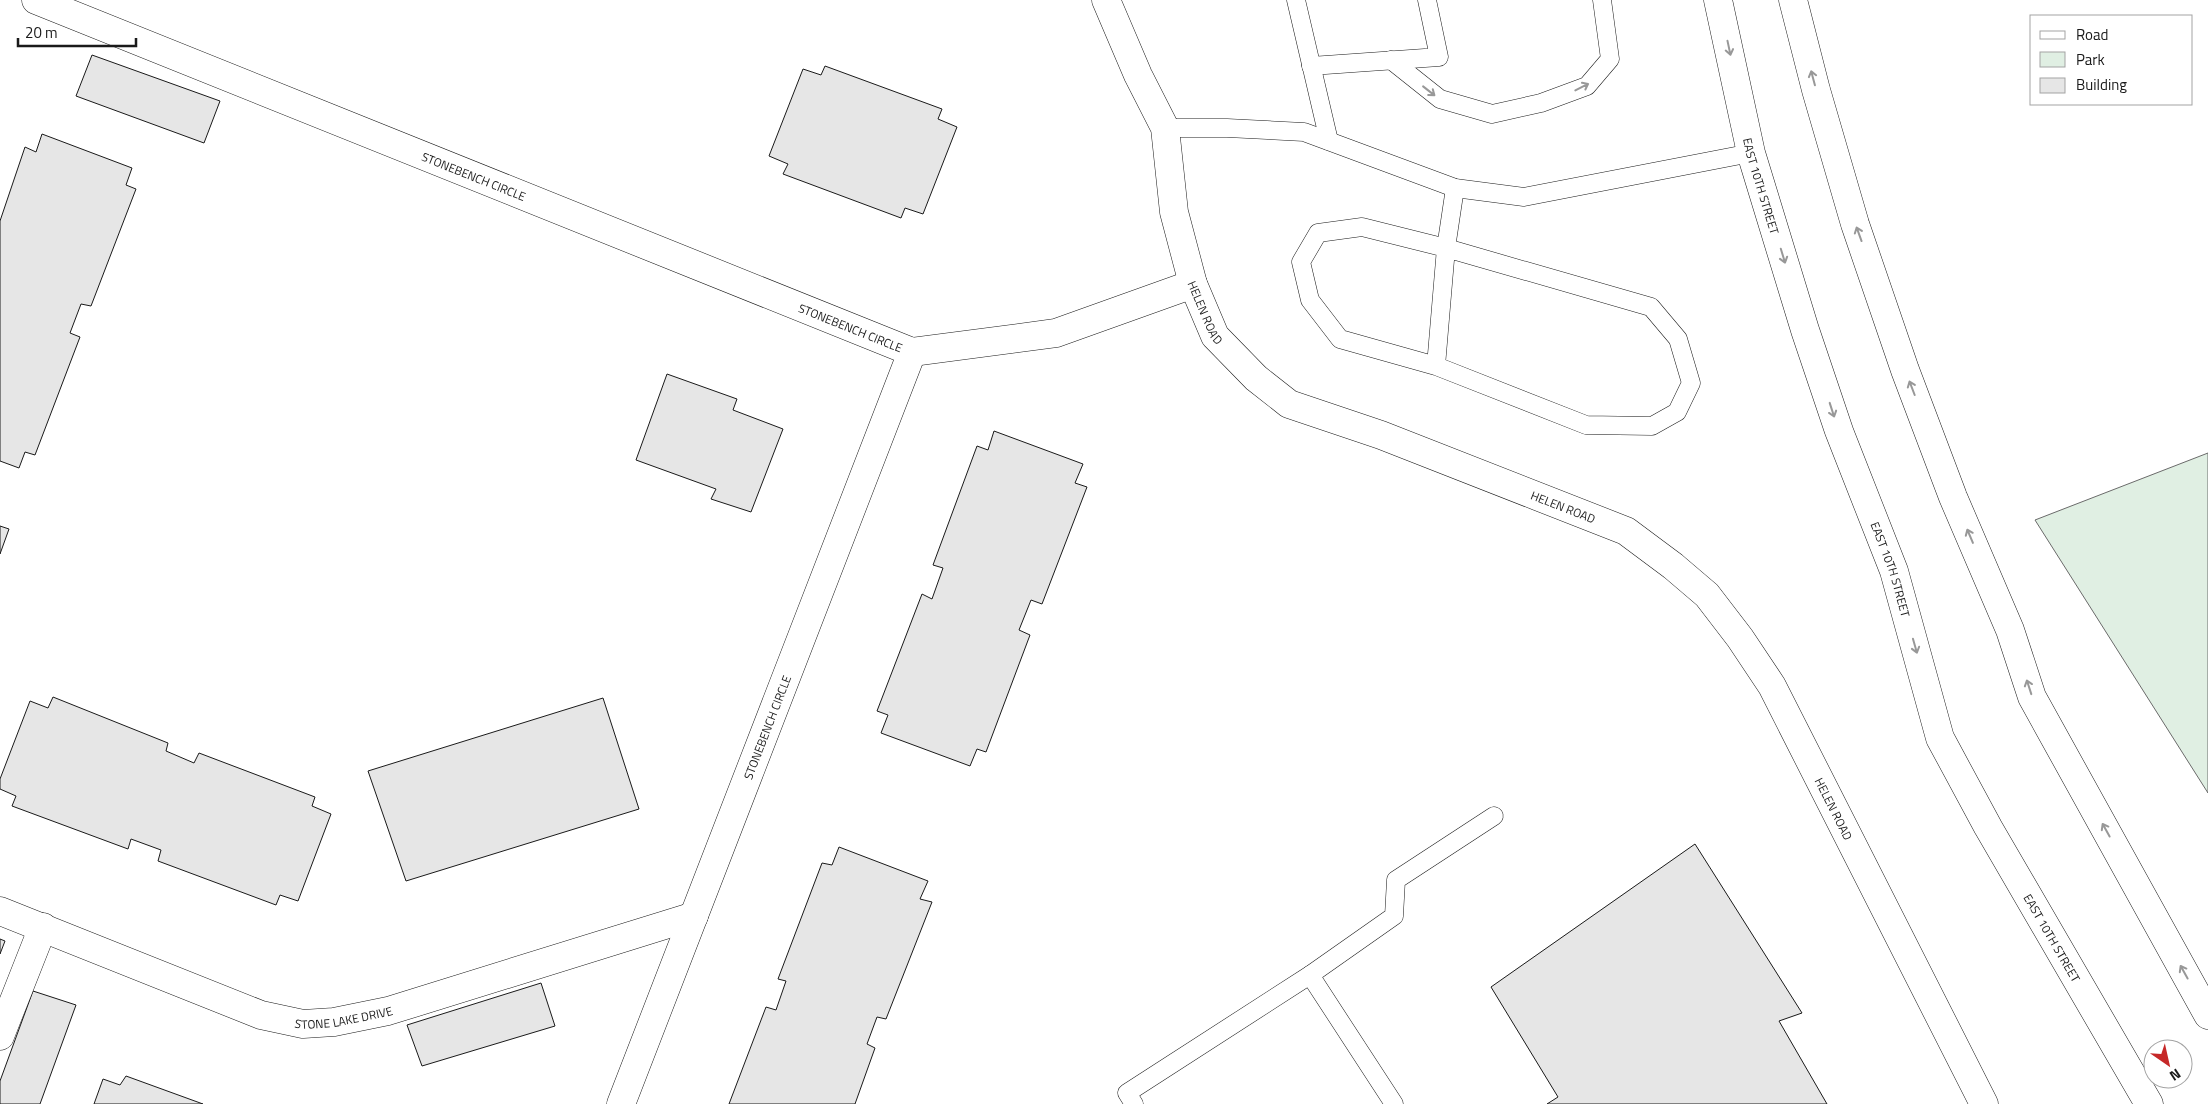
<svg xmlns="http://www.w3.org/2000/svg" width="2208" height="1104" font-family="'Titillium Web',sans-serif">
  <style>
    .green { fill: #e0efe3; stroke: #6a6a6a }
    .building { fill: #e6e6e6; stroke: #1a1a1a }
    .lines { fill: none; stroke-linecap: round; stroke-linejoin: round }
    .lane-casing { stroke: #1a1a1a; stroke-width: 19 }
    .street-casing { stroke: #1a1a1a; stroke-width: 29 }
    .primary-casing { stroke: #1a1a1a; stroke-width: 29 }
    .lane { stroke: #fff; stroke-width: 18 }
    .street { stroke: #fff; stroke-width: 28 }
    .primary { stroke: #fff; stroke-width: 28 }
    .oneway { stroke: #989898 }
    .labels { text-anchor: middle; dominant-baseline: central; stroke-width: 4; stroke-linejoin: round; paint-order: stroke }
    .street-label { font-size: 12px; fill: #1a1a1a; stroke: #fff }
  </style>
  <rect width="100%" height="100%" fill="#fff"/>
  <polygon class="green" points="2208,453 2208,793 2035,520"/>
  <g class="building">
    <polygon points="92,55 220,101 204,143 76,96"/>
    <polygon points="825,66 942,109 938,119 957,127 923,214 905,208 901,218 783,174 788,164 769,156 803,69 821,75"/>
    <polygon points="42,134 132,168 126,185 136,189 91,306 81,304 70,333 80,337 35,455 25,452 19,468 0,461 0,221 25,147 36,152"/>
    <polygon points="667,374 737,399 733,410 783,429 751,512 711,499 716,489 636,460"/>
    <polygon points="994,431 1083,464 1075,483 1087,487 1042,604 1031,600 1019,630 1030,635 986,752 977,749 970,766 881,733 888,715 877,711 922,594 932,599 943,568 933,565 977,446 988,450"/>
    <polygon points="0,526 9,529 0,554"/>
    <polygon points="53,697 168,743 166,751 194,763 199,753 315,797 312,806 331,814 298,901 280,895 276,905 158,861 161,850 131,839 128,849 12,806 16,796 0,789 0,779 30,701 48,708"/>
    <polygon points="603,698 639,809 406,881 368,771"/>
    <polygon points="1695,844 1802,1013 1779,1021 1827,1104 1547,1104 1558,1097 1491,987"/>
    <polygon points="839,847 928,881 920,899 932,902 886,1019 877,1017 867,1044 875,1048 855,1104 729,1104 766,1007 776,1010 786,981 778,979 822,863 832,865"/>
    <polygon points="0,939 5,941 0,954"/>
    <polygon points="541,983 555,1026 422,1066 407,1025"/>
    <polygon points="33,991 76,1005 40,1104 0,1104 0,1081"/>
    <polygon points="126,1076 203,1104 94,1104 103,1079 120,1085"/>
  </g>
  <g class="lines">
    <defs>
      <g id="lane">
        <polyline points="1296,0 1329,141"/>
        <polyline points="1391,60 1440,99 1492,114 1541,103 1587,86 1610,59 1602,0"/>
        <polyline points="1311,66 1439,57 1427,0"/>
        <polyline points="1165,128 1227,128 1304,132 1455,188 1524,197 1751,153"/>
        <polyline points="1436,366 1586,425 1652,426 1677,412 1691,383 1678,339 1651,307 1446,248 1362,227 1318,233 1301,262 1310,300 1340,339 1436,366 1446,248 1455,188"/>
        <polyline points="1310,975 1394,916 1396,880 1494,816"/>
        <polyline points="1134,1104 1127,1093 1310,975 1394,1104"/>
      </g>
      <g id="street">
        <path id="s1" d="M36,0L912,352L1056,333L1193,284"/>
        <path id="s2" d="M1106,0L1138,75L1165,128L1174,212L1193,284L1215,336L1256,378L1289,404L1381,435L1626,531L1673,566L1707,595L1740,638L1772,686L1984,1104"/>
        <path id="s3" d="M0,911L261,1015L303,1024L334,1022L388,1011L694,916"/>
        <polyline points="0,1036 43,927"/>
        <path id="s4" d="M621,1104L912,352"/>
      </g>
      <g id="primary">
        <path id="s5" d="M1718,0L1751,153L1805,330L1839,431L1894,571L1940,738L1988,827L2149,1104"/>
        <polyline points="1793,0 1816,90 1855,224 1905,370 1953,497 2010,630 2032,697 2208,1015"/>
      </g>
    </defs>
    <use href="#lane" class="lane-casing"/>
    <use href="#street" class="street-casing"/>
    <use href="#primary" class="primary-casing"/>
    <use href="#lane" class="lane"/>
    <use href="#street" class="street"/>
    <use href="#primary" class="primary"/>
  </g>
  <defs><path id="oneway-shaft" d="M-6 0H5M1.5-3L5.5 0L1.5 3" fill="none" stroke-width="1.6" stroke-linecap="round" stroke-linejoin="round" transform="scale(1.25)"/></defs>
  <g class="oneway">
    <use href="#oneway-shaft" transform="translate(1729 48) rotate(78)"/>
    <use href="#oneway-shaft" transform="translate(1813 78) rotate(-105)"/>
    <use href="#oneway-shaft" transform="translate(1582 87) rotate(-27)"/>
    <use href="#oneway-shaft" transform="translate(1429 91) rotate(38)"/>
    <use href="#oneway-shaft" transform="translate(1859 234) rotate(-110)"/>
    <use href="#oneway-shaft" transform="translate(1783 256) rotate(73)"/>
    <use href="#oneway-shaft" transform="translate(1912 388) rotate(-111)"/>
    <use href="#oneway-shaft" transform="translate(1832 410) rotate(72)"/>
    <use href="#oneway-shaft" transform="translate(1970 536) rotate(-113)"/>
    <use href="#oneway-shaft" transform="translate(1915 646) rotate(74)"/>
    <use href="#oneway-shaft" transform="translate(2029 687) rotate(-108)"/>
    <use href="#oneway-shaft" transform="translate(2106 830) rotate(-119)"/>
    <use href="#oneway-shaft" transform="translate(2184 972) rotate(-119)"/>
  </g>
  <g class="labels">
    <g class="street-label">
      <text stroke="none"><textPath href="#s1" startOffset="472">STONEBENCH CIRCLE</textPath></text>
      <text stroke="none"><textPath href="#s5" startOffset="191">EAST 10TH STREET</textPath></text>
      <text stroke="none"><textPath href="#s2" startOffset="331">HELEN ROAD</textPath></text>
      <text stroke="none"><textPath href="#s1" startOffset="878">STONEBENCH CIRCLE</textPath></text>
      <text stroke="none"><textPath href="#s2" startOffset="750">HELEN ROAD</textPath></text>
      <text stroke="none"><textPath href="#s5" startOffset="596">EAST 10TH STREET</textPath></text>
      <text stroke="none"><textPath href="#s4" startOffset="404">STONEBENCH CIRCLE</textPath></text>
      <text stroke="none"><textPath href="#s2" startOffset="1170">HELEN ROAD</textPath></text>
      <text stroke="none"><textPath href="#s5" startOffset="1001">EAST 10TH STREET</textPath></text>
      <text stroke="none"><textPath href="#s3" startOffset="365">STONE LAKE DRIVE</textPath></text>
    </g>
  </g>
  <rect x="2030" y="15" width="162" height="90" fill="#ffffff" stroke="#a3a3a3"/>
  <rect x="2040" y="31" width="25" height="8" fill="#ffffff" stroke="#a3a3a3"/>
  <text x="2076" y="40" font-size="15" fill="#1a1a1a">Road</text>
  <rect x="2040" y="52" width="25" height="15" fill="#e0efe3" stroke="#a3a3a3"/>
  <text x="2076" y="65" font-size="15" fill="#1a1a1a">Park</text>
  <rect x="2040" y="78" width="25" height="15" fill="#e6e6e6" stroke="#a3a3a3"/>
  <text x="2076" y="90" font-size="15" fill="#1a1a1a">Building</text>
  <g transform="translate(2168 1064) rotate(146)"><circle r="24" fill="#ffffff" stroke="#a3a3a3"/>
  <path d="M0-4L9 19L0 12L-9 19Z" fill="#c62828"/>
  <text y="-8" font-size="14" font-weight="bold" text-anchor="middle" fill="#1a1a1a">N</text>
  </g>
  <path d="M18 38v8h118v-8" fill="none" stroke="#1a1a1a" stroke-width="2.5"/>
  <text x="25" y="38" font-size="15" fill="#1a1a1a" stroke="#ffffff" stroke-width="4" paint-order="stroke">20 m</text>
</svg>
